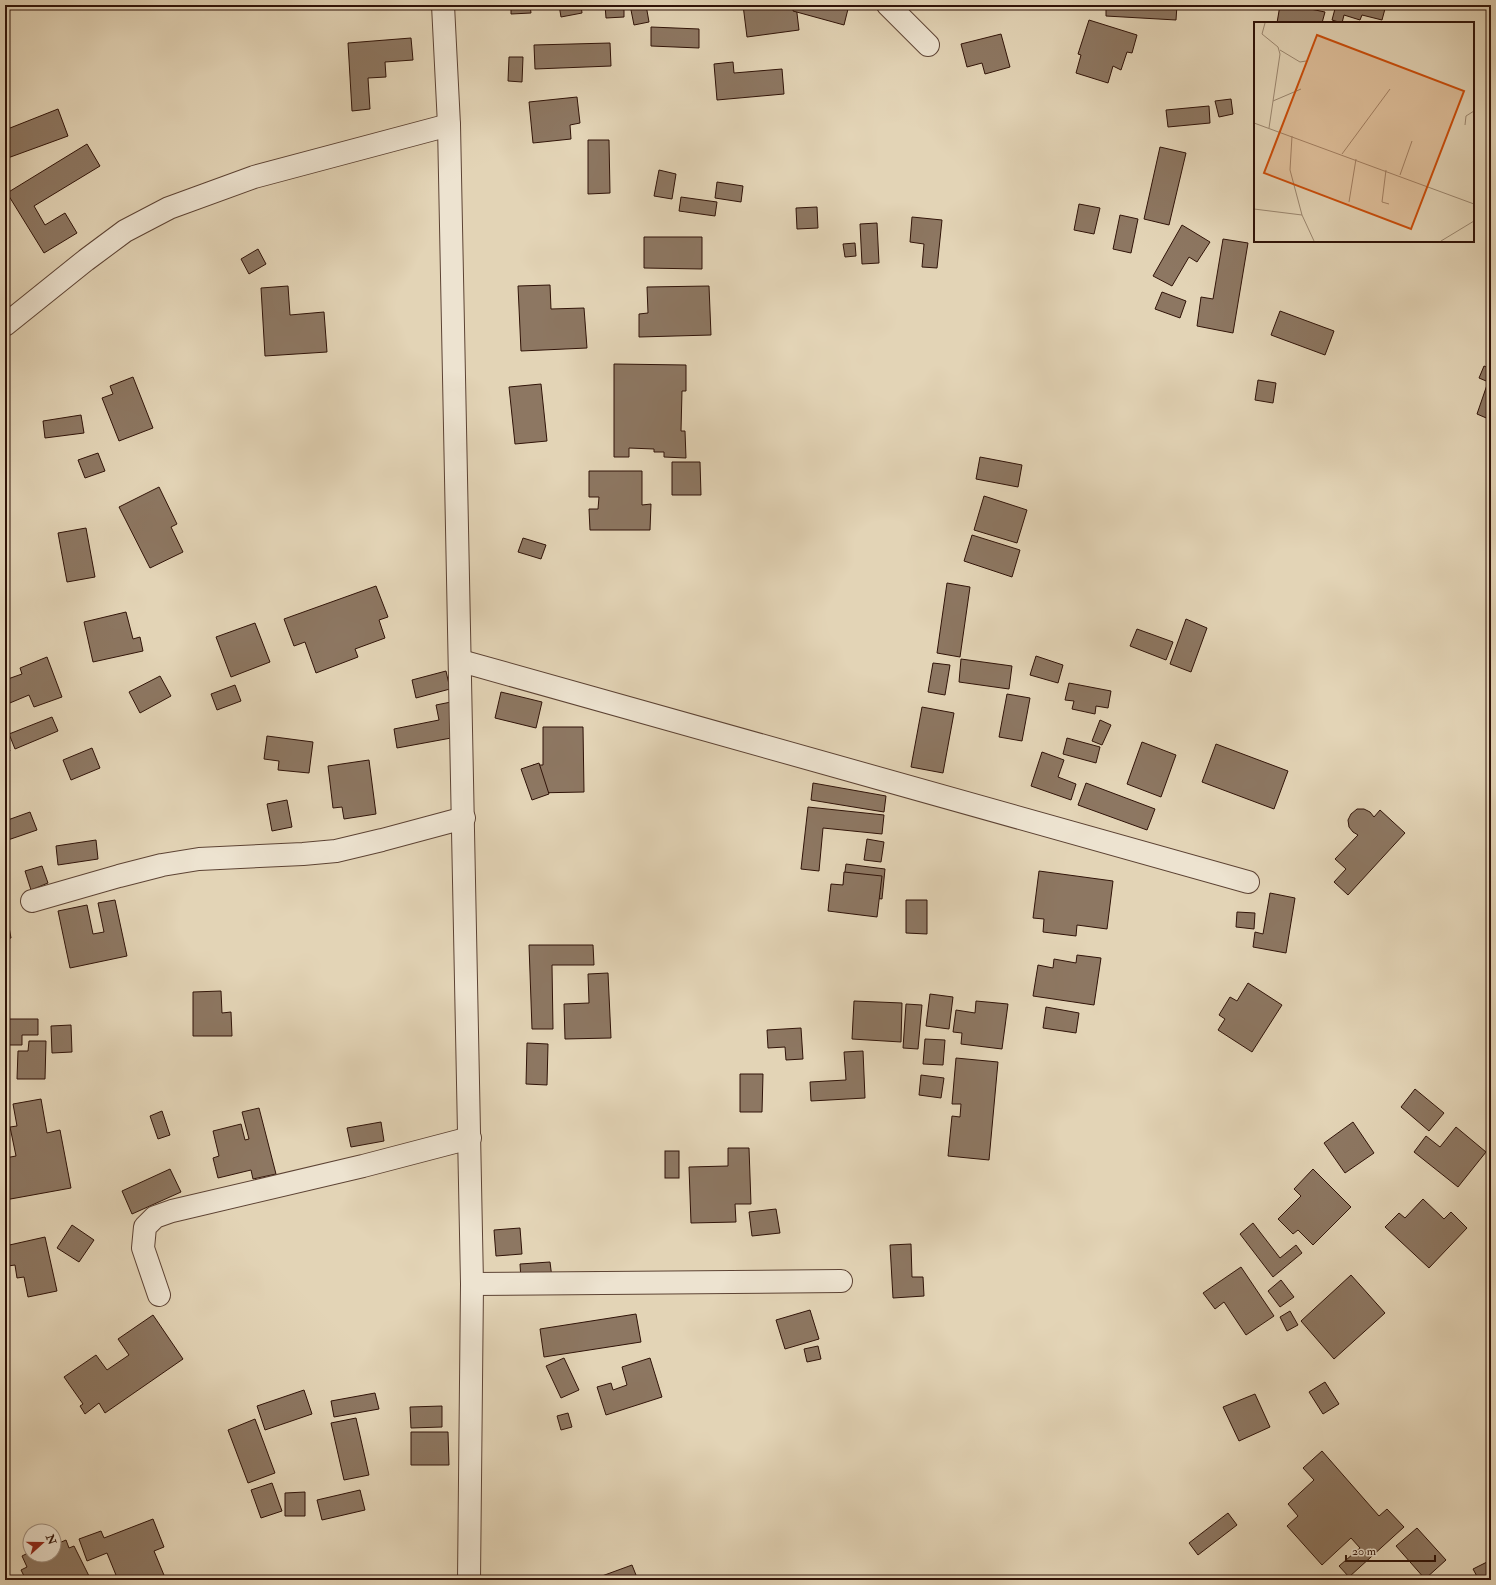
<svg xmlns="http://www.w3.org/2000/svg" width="1496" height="1585" font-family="'IM FELL Double Pica',serif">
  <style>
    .building { fill: #8d7762; stroke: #301308 }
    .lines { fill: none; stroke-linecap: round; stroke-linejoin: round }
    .minor-casing { stroke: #5d4334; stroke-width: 24 }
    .minor { stroke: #ede3d0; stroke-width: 22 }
    .inset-road { fill: none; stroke: #9b8770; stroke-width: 1 }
    .view { fill: #cc4e0b; fill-opacity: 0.15; stroke: #cc4e0b; stroke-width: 2 }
    .inset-edge { fill: none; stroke: #301308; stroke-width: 2 }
  </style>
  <rect width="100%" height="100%" fill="#e3d4b6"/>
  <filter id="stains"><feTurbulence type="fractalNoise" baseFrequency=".005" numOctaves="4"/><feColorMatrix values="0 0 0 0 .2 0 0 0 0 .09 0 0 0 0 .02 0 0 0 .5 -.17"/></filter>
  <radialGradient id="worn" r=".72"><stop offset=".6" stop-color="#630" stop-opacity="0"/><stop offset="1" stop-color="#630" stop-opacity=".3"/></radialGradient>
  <g class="building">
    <polygon points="511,5 530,5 531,13 511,14"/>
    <polygon points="559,5 581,5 582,13 561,17"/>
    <polygon points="605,5 624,5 624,17 606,18"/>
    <polygon points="630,5 646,5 649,22 634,25"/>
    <polygon points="743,5 796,5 799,30 747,37"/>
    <polygon points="794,5 849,5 844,25 793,11"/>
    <polygon points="1106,5 1177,5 1176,20 1106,16"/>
    <polygon points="1280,5 1291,5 1325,12 1322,23 1277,23"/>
    <polygon points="1336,5 1386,5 1382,20 1362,15 1360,20 1344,15 1342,23 1332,20"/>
    <polygon points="1089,20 1137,35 1132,53 1127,52 1121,70 1113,66 1108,83 1076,73 1081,55 1078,54"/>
    <polygon points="651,27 699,29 699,48 651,46"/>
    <polygon points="1001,34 1010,67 985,74 982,63 967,67 961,44"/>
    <polygon points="411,38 413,60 385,62 386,77 368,78 370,109 352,111 348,43"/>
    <polygon points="610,43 611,66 535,69 534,45"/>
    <polygon points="509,57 523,57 522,82 508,81"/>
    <polygon points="733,62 734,73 782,69 784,94 717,100 714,64"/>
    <polygon points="577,97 580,123 570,125 571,139 533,143 529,102"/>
    <polygon points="1231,99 1233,114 1219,117 1215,101"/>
    <polygon points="1209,106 1210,123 1168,127 1166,110"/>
    <polygon points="58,109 68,136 5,159 5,130"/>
    <polygon points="588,140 609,140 610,193 588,194"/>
    <polygon points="87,144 100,166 34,206 45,225 65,213 77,233 44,253 7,193"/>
    <polygon points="1160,147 1186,153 1169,225 1144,219"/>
    <polygon points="659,170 676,174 672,199 654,196"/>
    <polygon points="717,182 743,186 741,202 715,198"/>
    <polygon points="681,197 717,202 715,216 679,211"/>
    <polygon points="1079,204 1100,208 1094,234 1074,230"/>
    <polygon points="817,207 818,228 797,229 796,208"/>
    <polygon points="1120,215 1138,219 1131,253 1113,249"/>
    <polygon points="912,217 942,220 937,268 922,267 924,244 910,242"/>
    <polygon points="877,223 879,263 862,264 860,224"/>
    <polygon points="1182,225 1210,242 1197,262 1189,257 1172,286 1153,276"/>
    <polygon points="644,237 702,237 702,269 644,268"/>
    <polygon points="1223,239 1248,243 1233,333 1197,326 1201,297 1213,299"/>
    <polygon points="855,243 856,256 845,257 843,244"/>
    <polygon points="258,249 266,264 249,274 241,259"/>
    <polygon points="550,285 551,309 584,308 587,348 521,351 518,286"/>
    <polygon points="288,286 290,315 324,312 327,352 265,356 261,288"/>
    <polygon points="709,286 711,335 639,337 639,314 648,313 647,287"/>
    <polygon points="1162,292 1186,301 1180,318 1155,309"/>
    <polygon points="1280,311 1334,331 1325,355 1271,335"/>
    <polygon points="614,364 686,365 686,391 682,391 681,431 685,431 686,458 664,457 664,452 654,452 654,449 629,448 629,457 614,457"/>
    <polygon points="1484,366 1491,369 1491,383 1479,378"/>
    <polygon points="133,377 153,428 119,441 102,398 113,394 110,386"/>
    <polygon points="1258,380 1276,383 1273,403 1255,400"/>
    <polygon points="1488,382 1491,383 1491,420 1477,414"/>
    <polygon points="541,384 547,441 515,444 509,387"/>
    <polygon points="81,415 84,433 45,438 43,421"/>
    <polygon points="98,453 105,471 85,478 78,460"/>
    <polygon points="980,457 1022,465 1018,487 976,479"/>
    <polygon points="672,462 700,462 701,495 672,495"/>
    <polygon points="589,471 642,471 642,505 651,504 650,530 590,530 589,509 598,509 599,497 589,497"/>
    <polygon points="159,487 177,524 171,527 183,552 150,568 119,507"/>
    <polygon points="984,496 1027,510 1017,543 974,530"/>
    <polygon points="86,528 95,577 67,582 58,533"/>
    <polygon points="972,535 1020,550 1012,577 964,561"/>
    <polygon points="523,538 546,545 541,559 518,552"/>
    <polygon points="947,583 970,587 960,657 937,653"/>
    <polygon points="376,586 388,617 379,620 385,638 355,649 358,657 316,673 305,642 294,646 284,619"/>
    <polygon points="126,612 133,639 140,637 143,651 93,662 84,622"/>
    <polygon points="1186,619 1207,628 1191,672 1170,664"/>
    <polygon points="255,623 270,662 231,677 216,637"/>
    <polygon points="1137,629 1173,642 1166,660 1130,646"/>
    <polygon points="1036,656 1063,665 1058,683 1030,675"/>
    <polygon points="47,657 62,697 34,707 29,695 5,705 5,680 22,674 20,668"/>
    <polygon points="961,659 1012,666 1009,689 959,682"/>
    <polygon points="933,663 950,665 945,695 928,692"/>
    <polygon points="446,671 450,689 416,698 412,680"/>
    <polygon points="160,676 171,696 140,713 129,692"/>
    <polygon points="1069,683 1111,691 1108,708 1096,706 1095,714 1072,709 1074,701 1065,700"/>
    <polygon points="235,685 241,701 217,710 211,694"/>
    <polygon points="501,692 542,702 536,728 495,718"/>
    <polygon points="1007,694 1030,698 1022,741 999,737"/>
    <polygon points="456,701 462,736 397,748 394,729 439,720 436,705"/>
    <polygon points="922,707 954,713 943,773 911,767"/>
    <polygon points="52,717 58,731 15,749 9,734"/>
    <polygon points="1100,720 1111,725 1102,745 1092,741"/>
    <polygon points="543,727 583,727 584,792 534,793 533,765 543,765"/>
    <polygon points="267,736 313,742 309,773 278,770 279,761 264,759"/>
    <polygon points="5,738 10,751 5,753"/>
    <polygon points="1067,738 1100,747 1096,763 1063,754"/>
    <polygon points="1142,742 1176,755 1161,797 1127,784"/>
    <polygon points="1216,744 1288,771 1274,809 1202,782"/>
    <polygon points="92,748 100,768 71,780 63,760"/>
    <polygon points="1042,752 1064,760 1058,777 1076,784 1071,800 1031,786"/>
    <polygon points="369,760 376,814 344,819 342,807 333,808 328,766"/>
    <polygon points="539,763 549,794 532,800 521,769"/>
    <polygon points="813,783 886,796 884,812 811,800"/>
    <polygon points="1086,783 1155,809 1147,830 1078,805"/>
    <polygon points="287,800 292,827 272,831 267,804"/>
    <polygon points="808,807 884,815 882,834 823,828 819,871 801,869"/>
    <polygon points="1357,809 1364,809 1370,812 1374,817 1380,810 1405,833 1348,895 1334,882 1346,869 1335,859 1358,835 1353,832 1349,827 1348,820 1351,814"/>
    <polygon points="30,812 37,830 5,841 5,821"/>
    <polygon points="867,839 884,842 881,862 864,860"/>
    <polygon points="96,840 98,859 58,865 56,846"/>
    <polygon points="5,856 9,867 5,869"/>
    <polygon points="846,864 885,869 882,899 842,894"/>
    <polygon points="42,866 48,883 31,890 25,871"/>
    <polygon points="1039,871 1113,881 1107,929 1077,925 1076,936 1043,932 1044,919 1033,918"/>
    <polygon points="844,872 882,876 877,917 828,911 831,884 843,885"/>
    <polygon points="1270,893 1295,898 1286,953 1253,947 1255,932 1263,934"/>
    <polygon points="115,900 127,956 70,968 58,911 87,905 93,934 104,932 98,903"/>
    <polygon points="906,900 927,900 927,934 906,933"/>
    <polygon points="5,905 11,938 5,939"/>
    <polygon points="1237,912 1255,913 1254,929 1236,927"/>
    <polygon points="529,945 593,945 594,965 552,965 553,1029 532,1029"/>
    <polygon points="1077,955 1101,958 1094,1005 1033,996 1038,965 1053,968 1054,959 1076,963"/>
    <polygon points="608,973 611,1038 565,1039 564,1004 589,1003 588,974"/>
    <polygon points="1248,983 1282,1005 1252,1052 1218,1030 1225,1019 1219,1015 1230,997 1237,1001"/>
    <polygon points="221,991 222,1013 231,1012 232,1036 193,1036 193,992"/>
    <polygon points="930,994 953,997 949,1029 926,1026"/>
    <polygon points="854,1001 902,1003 901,1042 852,1039"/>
    <polygon points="976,1001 1008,1004 1002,1049 961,1044 962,1033 953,1032 956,1010 975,1013"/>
    <polygon points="906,1004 922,1005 918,1049 903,1048"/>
    <polygon points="1046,1007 1079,1013 1076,1033 1043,1028"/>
    <polygon points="5,1019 38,1019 38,1035 22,1035 22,1045 5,1045"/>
    <polygon points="71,1025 72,1052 52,1053 51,1026"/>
    <polygon points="801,1028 803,1059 786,1060 785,1047 768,1048 767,1030"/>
    <polygon points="925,1039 945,1040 943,1065 923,1064"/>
    <polygon points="29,1041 46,1041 45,1079 17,1079 18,1051 28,1051"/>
    <polygon points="527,1043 548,1044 547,1085 526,1084"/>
    <polygon points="863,1051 865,1098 811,1101 810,1082 846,1080 844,1052"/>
    <polygon points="956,1058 998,1062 989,1160 948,1156 952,1116 960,1117 961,1104 952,1104"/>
    <polygon points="740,1074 763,1074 762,1112 740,1112"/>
    <polygon points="921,1075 944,1078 941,1098 919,1095"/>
    <polygon points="1415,1089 1444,1113 1429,1131 1401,1107"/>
    <polygon points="41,1099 47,1133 60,1130 71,1188 5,1200 5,1158 16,1156 10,1127 17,1126 13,1104"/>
    <polygon points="259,1108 276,1174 253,1179 251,1170 218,1178 213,1158 219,1156 213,1131 241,1124 245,1140 249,1139 242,1112"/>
    <polygon points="162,1111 170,1135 158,1139 150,1116"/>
    <polygon points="381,1122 384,1141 351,1147 347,1128"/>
    <polygon points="1353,1122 1374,1153 1345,1173 1324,1143"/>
    <polygon points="1456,1127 1486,1152 1458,1187 1414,1152 1426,1136 1440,1147"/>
    <polygon points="728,1148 749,1148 751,1204 735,1204 736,1222 691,1223 689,1167 728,1166"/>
    <rect x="665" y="1151" width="14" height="27"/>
    <polygon points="170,1169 181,1192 132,1214 122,1191"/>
    <polygon points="1313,1169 1351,1207 1313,1245 1298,1230 1293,1234 1278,1219 1301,1196 1294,1189"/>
    <polygon points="1423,1199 1444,1219 1451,1212 1467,1228 1429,1268 1385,1227 1399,1213 1405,1218"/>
    <polygon points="776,1209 780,1233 752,1236 749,1212"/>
    <polygon points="1253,1223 1280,1258 1296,1245 1302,1253 1273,1277 1240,1234"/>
    <polygon points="72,1225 94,1240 79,1262 57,1248"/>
    <polygon points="520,1228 522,1254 496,1256 494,1230"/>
    <polygon points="45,1237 57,1291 28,1297 24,1277 17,1278 15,1265 8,1266 5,1255 5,1246"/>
    <polygon points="911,1244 912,1277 923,1277 924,1296 893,1298 890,1245"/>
    <polygon points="550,1262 552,1278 521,1280 520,1264"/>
    <polygon points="1241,1267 1274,1316 1246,1335 1224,1302 1215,1309 1203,1293"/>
    <polygon points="1351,1275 1385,1313 1334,1359 1301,1321"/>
    <polygon points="1281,1280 1294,1297 1280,1307 1268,1291"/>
    <polygon points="810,1310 819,1339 785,1349 776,1320"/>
    <polygon points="1290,1311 1298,1325 1287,1331 1280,1317"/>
    <polygon points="636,1314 641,1342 544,1357 540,1329"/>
    <polygon points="153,1315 183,1359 105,1413 99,1403 85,1414 80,1406 83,1404 64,1377 96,1355 107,1370 129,1355 118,1339"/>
    <polygon points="818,1346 821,1359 807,1362 804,1349"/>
    <polygon points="564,1358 579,1390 561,1398 546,1366"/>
    <polygon points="650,1358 662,1397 606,1415 597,1387 611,1383 613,1390 627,1385 622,1367"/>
    <polygon points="1325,1382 1339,1404 1323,1414 1309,1392"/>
    <polygon points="304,1390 312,1414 265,1430 257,1406"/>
    <polygon points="375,1393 379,1409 334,1417 331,1401"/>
    <polygon points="1255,1394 1270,1427 1239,1441 1223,1407"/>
    <polygon points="442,1406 442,1427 411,1428 410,1407"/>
    <polygon points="568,1413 572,1427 561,1430 557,1416"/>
    <polygon points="356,1418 369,1475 344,1480 331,1423"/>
    <polygon points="255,1419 275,1473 248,1483 228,1430"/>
    <polygon points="411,1432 448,1432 449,1465 411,1465"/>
    <polygon points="1322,1451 1379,1516 1387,1509 1404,1527 1349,1577 1339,1566 1360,1548 1351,1538 1322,1565 1287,1526 1298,1516 1288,1504 1314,1480 1303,1468"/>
    <polygon points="272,1483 282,1511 261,1518 251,1490"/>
    <polygon points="360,1490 365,1510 322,1520 317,1500"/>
    <polygon points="305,1492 305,1516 285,1516 285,1493"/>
    <polygon points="1228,1513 1237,1525 1198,1555 1189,1543"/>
    <polygon points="153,1519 164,1547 154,1551 166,1580 118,1580 107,1553 87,1561 79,1539 101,1531 104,1538"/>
    <polygon points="1417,1528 1446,1560 1425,1579 1396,1546"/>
    <polygon points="57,1538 59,1543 66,1540 69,1548 74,1546 91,1580 26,1580 21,1570 27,1567 22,1556 30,1552 30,1555 54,1555 54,1540"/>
    <polygon points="1491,1560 1491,1580 1479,1580 1473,1569"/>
    <polygon points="632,1565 638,1580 591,1580"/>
  </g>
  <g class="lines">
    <defs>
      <g id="minor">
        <polyline points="443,5 449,125 472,1284 469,1580"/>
        <polyline points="888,5 928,45"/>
        <polyline points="5,325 86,260 125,231 169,208 254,177 449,125"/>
        <polyline points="461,661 1248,882"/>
        <polyline points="32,901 119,876 162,865 199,859 303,854 336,851 382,840 464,818"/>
        <polyline points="472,1284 841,1281"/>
        <polyline points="159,1295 143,1248 145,1227 155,1217 172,1211 363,1166 470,1138"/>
      </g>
    </defs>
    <use href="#minor" class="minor-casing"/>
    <use href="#minor" class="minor"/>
  </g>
  <g transform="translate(1254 22)">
    <rect width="220" height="220" fill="#e3d4b6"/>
    <path class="inset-road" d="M11,1L8,12L24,25L26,32L15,106M26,28L46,40L52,39M19,79L47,67M0,101L220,182M211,103L212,94L220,89M38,114L36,148L48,193L60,219M88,132L136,67M132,148L128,180L135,182M146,153L158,119M95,180L102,137M0,187L48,193M187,219L220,199"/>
    <path class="view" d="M63,13L210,69L157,207L10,151Z"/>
    <rect width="220" height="220" class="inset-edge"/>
  </g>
  <rect width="1496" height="1585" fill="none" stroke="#e3d4b6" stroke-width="20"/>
  <rect x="6" y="6" width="1484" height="1573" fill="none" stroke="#301308" stroke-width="2"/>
  <rect x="10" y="10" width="1476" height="1565" fill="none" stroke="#301308"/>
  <g transform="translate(42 1543) rotate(69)"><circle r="19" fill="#ede3d0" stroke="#a19080"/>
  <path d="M0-3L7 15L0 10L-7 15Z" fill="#8f2418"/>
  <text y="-6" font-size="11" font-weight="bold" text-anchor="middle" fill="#301308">N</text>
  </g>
  <path d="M1346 1555v6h89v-6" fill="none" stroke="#301308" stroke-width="2"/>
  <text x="1352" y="1555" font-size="12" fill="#301308" stroke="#ede3d0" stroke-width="3" paint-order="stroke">20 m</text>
  <rect width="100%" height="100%" filter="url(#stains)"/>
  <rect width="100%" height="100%" fill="url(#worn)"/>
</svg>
